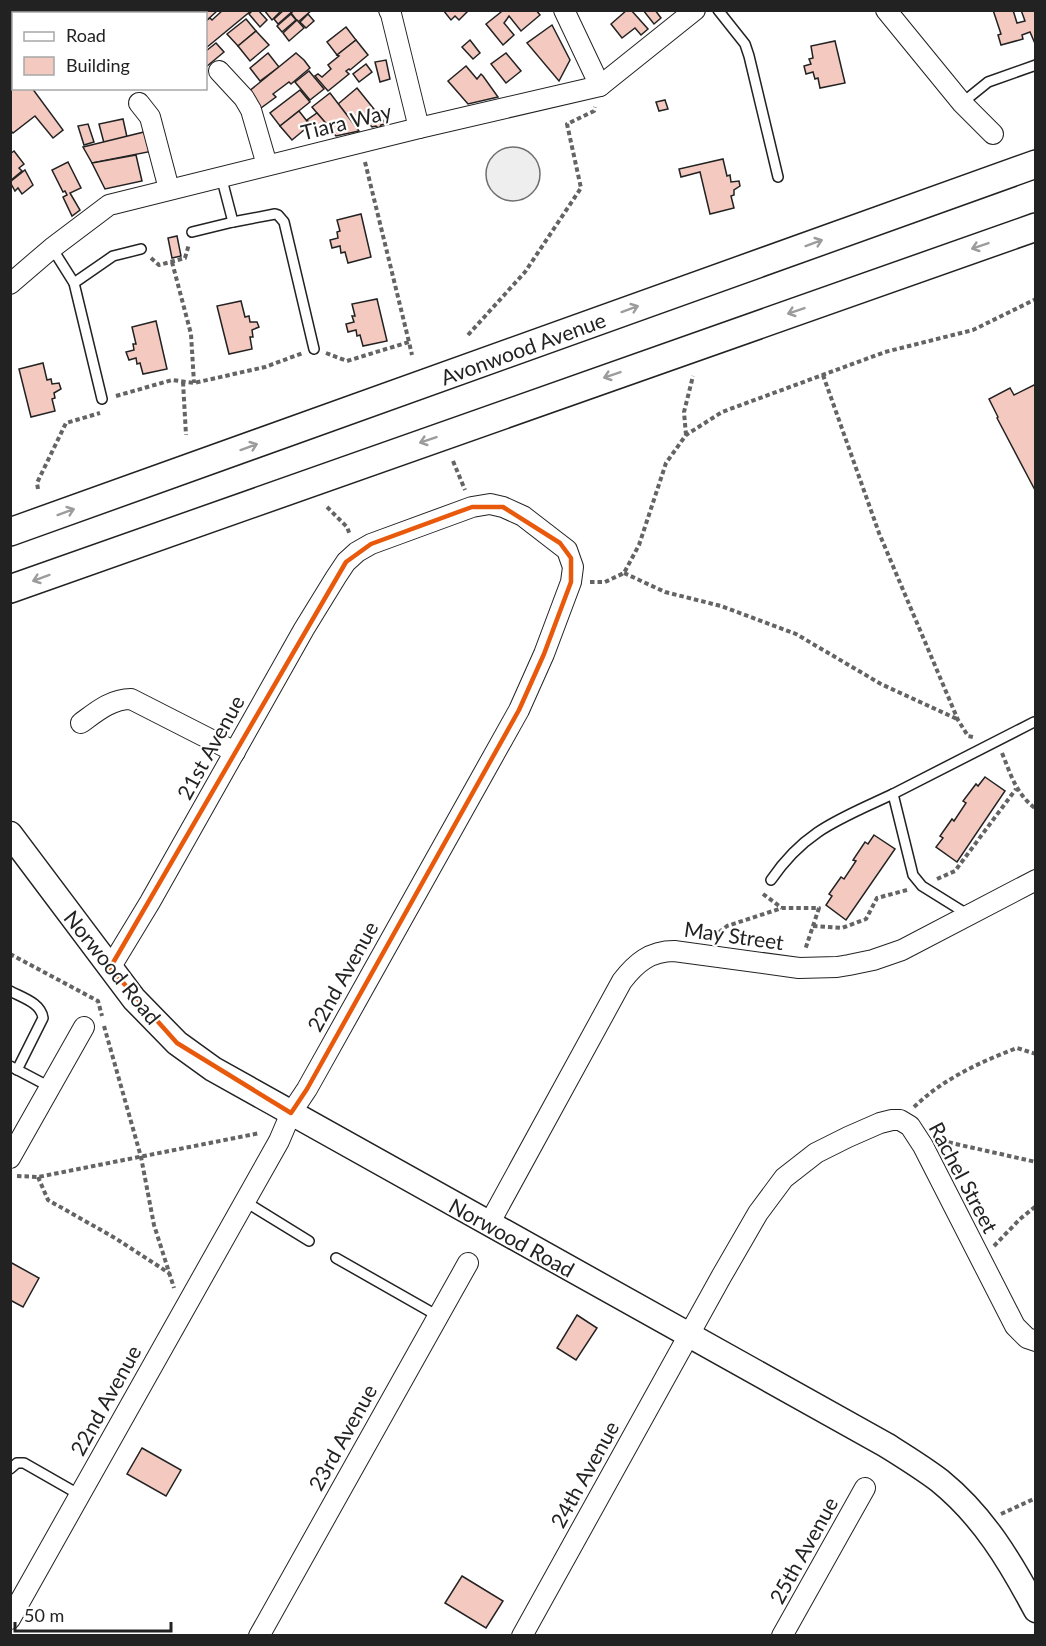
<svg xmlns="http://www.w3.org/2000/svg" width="1046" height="1646" font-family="Lato,sans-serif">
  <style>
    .green { fill: #eee; stroke: #6f6f6f; stroke-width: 1.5 }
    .building { fill: #f3c9c0; stroke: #222; stroke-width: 1.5 }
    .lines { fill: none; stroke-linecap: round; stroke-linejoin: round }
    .service-casing { stroke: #222; stroke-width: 12 }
    .minor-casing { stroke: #222; stroke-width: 22 }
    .tertiary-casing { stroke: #222; stroke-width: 27 }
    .secondary-casing { stroke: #222; stroke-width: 30 }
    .path { stroke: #646464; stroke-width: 4; stroke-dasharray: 4.5 3; stroke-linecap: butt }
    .service { stroke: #fff; stroke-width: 9 }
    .minor { stroke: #fff; stroke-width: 20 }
    .tertiary { stroke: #fff; stroke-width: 24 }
    .secondary { stroke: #fff; stroke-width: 27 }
    .oneway { stroke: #9c9c9c }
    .marked { fill: none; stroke: #e8590c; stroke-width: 4.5; stroke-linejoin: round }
    .labels { text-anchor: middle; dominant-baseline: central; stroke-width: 4.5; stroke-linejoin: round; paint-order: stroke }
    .street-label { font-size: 21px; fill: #222; stroke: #fff }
  </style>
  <rect width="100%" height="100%" fill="#fff"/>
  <circle class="green" cx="513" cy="174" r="27"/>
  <g class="building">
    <polygon points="163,10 189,10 186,14 162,14"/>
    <polygon points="189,10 216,10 217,11 206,21 206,14 186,14"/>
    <polygon points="223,10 252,10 206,48 206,21 210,18 212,20"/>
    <polygon points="253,10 258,10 267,20 260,27 249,14"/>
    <polygon points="264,10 282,10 272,20"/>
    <polygon points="284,10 294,10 278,24 274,19"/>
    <polygon points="295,10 312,10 298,22 291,13"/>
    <polygon points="443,10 469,10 459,20 455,16 451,20"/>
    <polygon points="536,10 540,15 521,31 509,16 507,19 504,23 514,35 503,45 486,24 501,12 500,10"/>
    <polygon points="627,10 631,10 648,29 641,35 635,28 622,38 611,24"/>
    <polygon points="643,10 655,10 661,18 654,24"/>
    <polygon points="993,10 1013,10 1017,23 1025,21 1021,10 1036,10 1036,46 1030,32 1022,35 1023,39 1001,45 998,35 1001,34"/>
    <polygon points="291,14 296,20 282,32 277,26"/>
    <polygon points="308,14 314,21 306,28 300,22"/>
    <polygon points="246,19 256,31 238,46 227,34"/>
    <polygon points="297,20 304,28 289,41 283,33"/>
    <polygon points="552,25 570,60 559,81 527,43"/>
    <polygon points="346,27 356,40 337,55 327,42"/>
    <polygon points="256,31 269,45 250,61 238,46"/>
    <polygon points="356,40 368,55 350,70 349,69 346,71 349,74 328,91 315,76 318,74 322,77 331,69 328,65 339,56 337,55"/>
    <polygon points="470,40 480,53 473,59 462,47"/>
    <polygon points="835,41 845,83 820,88 818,78 815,79 813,72 806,74 804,66 811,64 809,59 813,58 811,46"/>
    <polygon points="216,43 224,52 206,67 206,51"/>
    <polygon points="268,53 279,67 260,81 250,68"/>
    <polygon points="296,53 304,60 310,68 291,84 289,82 273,94 276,97 261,108 248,92"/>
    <polygon points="506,53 521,71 506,83 491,64"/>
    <polygon points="386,60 390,79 380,82 375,62"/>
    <polygon points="366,64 372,72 359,82 353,74"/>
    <polygon points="466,66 477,79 481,74 483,76 498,97 468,104 448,81"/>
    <polygon points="309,71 324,89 310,100 295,82"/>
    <polygon points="14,81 14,88 32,88 63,130 53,138 35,116 13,133 10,130 10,83"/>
    <polygon points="357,88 386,124 381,125 379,129 376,126 372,127 361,115 353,123 338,104"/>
    <polygon points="300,90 310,102 280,126 270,113"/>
    <polygon points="330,93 353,123 359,131 336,136 312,107"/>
    <polygon points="665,100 668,109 659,111 656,102"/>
    <polygon points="299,111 310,125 292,140 280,126"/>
    <polygon points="317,113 331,129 322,137 307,120"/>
    <polygon points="123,119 127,137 104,143 99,124"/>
    <polygon points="88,124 94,142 84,145 78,126"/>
    <polygon points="148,131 153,151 92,163 83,147"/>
    <polygon points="14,151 24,164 19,168 22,171 10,181 10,154"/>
    <polygon points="136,155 142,181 105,189 92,163"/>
    <polygon points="723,159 727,176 730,175 731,182 739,181 740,186 734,190 734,195 731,196 734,208 710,214 700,172 681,177 679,169"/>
    <polygon points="68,162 81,188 70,193 80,210 72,216 63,197 67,195 65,191 63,192 52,170"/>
    <polygon points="25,170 33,185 22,194 18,188 15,191 10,182"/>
    <polygon points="361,214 371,257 348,263 345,252 341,253 340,246 332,248 330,240 338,238 337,232 340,231 337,220"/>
    <polygon points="177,236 181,256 172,258 168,238"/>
    <polygon points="377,299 387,341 363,346 360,335 357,336 356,330 348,332 346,324 354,322 352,316 355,316 352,304"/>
    <polygon points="241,301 245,317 249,316 250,322 257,322 259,327 252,330 253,337 250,337 252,349 229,354 217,306"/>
    <polygon points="156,321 167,369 143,374 140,363 137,364 136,358 129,360 126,352 134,350 133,344 136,344 132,327"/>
    <polygon points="43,363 47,380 51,379 52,384 59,383 61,389 54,393 55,398 52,399 55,411 31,417 19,369"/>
    <polygon points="1036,384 1036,492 997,418 998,417 989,399 1010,388 1014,395"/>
    <polygon points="985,777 1005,791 957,862 936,847 943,838 940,836 952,819 954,821 966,803 963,801 976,784 978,786"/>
    <polygon points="874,835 895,849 846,920 826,905 832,896 829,894 841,877 844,879 856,861 853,860 865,842 868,844"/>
    <polygon points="10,1262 39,1278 23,1307 10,1300"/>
    <polygon points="577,1315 597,1328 576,1360 557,1348"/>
    <polygon points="142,1448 181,1470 166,1496 127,1474"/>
    <polygon points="462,1576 503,1601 486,1628 445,1603"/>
  </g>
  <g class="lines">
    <defs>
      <g id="service">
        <polyline points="718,10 745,44 749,56 778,177"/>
        <polyline points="962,103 988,82 1036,65"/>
        <polyline points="221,176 233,222 275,214 278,215 284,222 314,349"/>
        <polyline points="192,232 233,222"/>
        <polyline points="52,248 74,283 102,399"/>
        <polyline points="74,283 113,256 141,249"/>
        <path d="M771,880C805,830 840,819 893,794"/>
        <polyline points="967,914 922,886 913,875 893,794 1034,722"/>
        <path d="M10,991C23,998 41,1003 43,1018L17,1070"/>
        <polyline points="10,1066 50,1087"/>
        <polyline points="244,1201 309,1241"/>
        <polyline points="336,1258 438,1316"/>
        <polyline points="10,1469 17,1463 24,1463 80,1495"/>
      </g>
      <g id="minor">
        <polyline points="61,10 64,14"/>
        <polyline points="389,10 391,14 419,128"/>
        <polyline points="564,10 600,86"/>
        <polyline points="886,10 962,103 993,134"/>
        <polyline points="27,14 30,10"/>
        <polyline points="10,27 14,24"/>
        <polyline points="219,71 244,98 251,110 267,165"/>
        <polyline points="139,103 150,117 169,189"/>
        <polyline points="10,284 52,248 109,205 419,128 600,86 695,10"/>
        <path d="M81,723C96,712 111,699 131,699L235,752"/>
        <polyline points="10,1158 84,1027"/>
        <path d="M489,1224L622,981C636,963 650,951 674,951L799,968L837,967L849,965L873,960L902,950L1036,880"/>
        <polyline points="10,1619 279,1141 291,1113 307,1089 519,710 544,654 571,582 573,567 567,550 523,516 503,507 490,504 472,507 371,544 357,552 346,562 336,577 304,629 150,902 110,968"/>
        <polyline points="259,1636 468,1263"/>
        <polyline points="522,1636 721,1277 758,1213 784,1178 816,1153 848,1137 880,1123 892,1120 900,1120 910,1126 923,1146 1015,1326 1027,1338 1036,1341"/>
        <polyline points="782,1636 865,1488"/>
      </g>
      <path id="tertiary" d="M10,834L134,999L177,1043L213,1069L886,1445C905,1457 923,1468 940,1481C983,1516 1010,1561 1036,1610"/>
      <g id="secondary">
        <polyline points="10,532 1036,164"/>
        <polyline points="10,589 1036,227"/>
      </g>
    </defs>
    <use href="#service" class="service-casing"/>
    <use href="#minor" class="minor-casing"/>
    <use href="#tertiary" class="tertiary-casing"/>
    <use href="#secondary" class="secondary-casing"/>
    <g class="path">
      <polyline points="144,10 146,14"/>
      <polyline points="365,162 409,342"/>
      <polyline points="151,258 159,265 185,258 189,244"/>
      <polyline points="172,262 191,334 194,383"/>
      <polyline points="468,335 525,272 581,188 567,124 594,111 595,107"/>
      <polyline points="326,353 347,361 409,342 412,355"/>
      <polyline points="823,375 879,533 958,720 968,736 973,737"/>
      <polyline points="183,382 186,435"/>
      <polyline points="116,396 172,380 194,383 265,367 303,353"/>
      <polyline points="686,435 684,412 693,376"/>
      <polyline points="453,461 465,490"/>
      <polyline points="38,489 37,483 66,423 100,413"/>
      <polyline points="327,507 347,527 350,535"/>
      <polyline points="624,573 665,592 721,606 796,634 881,684 957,719"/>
      <polyline points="590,582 605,582 624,573 639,545 666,463 686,435 722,412 885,352 973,330 1036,299"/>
      <path d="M1002,753C1011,775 1016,794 1036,809"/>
      <polyline points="937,879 955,871 1016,789"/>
      <polyline points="763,894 782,908"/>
      <polyline points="813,926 842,928 866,919 877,898 907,890"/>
      <polyline points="713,937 727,926 782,908 819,908 805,950"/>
      <polyline points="10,954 98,1001 102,1016"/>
      <polyline points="104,1026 141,1157 154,1225 174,1288"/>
      <path d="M914,1107C943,1079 980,1062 1017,1048L1036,1054"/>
      <polyline points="941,1143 947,1142 1036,1162"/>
      <polyline points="17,1176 38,1177 260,1133"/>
      <polyline points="38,1177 48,1200 115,1238 169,1273"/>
      <polyline points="994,1246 1020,1219 1036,1206"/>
      <polyline points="1001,1514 1036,1498"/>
    </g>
    <use href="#service" class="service"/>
    <use href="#minor" class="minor"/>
    <use href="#tertiary" class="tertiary"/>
    <use href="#secondary" class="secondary"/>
  </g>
  <defs><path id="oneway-shaft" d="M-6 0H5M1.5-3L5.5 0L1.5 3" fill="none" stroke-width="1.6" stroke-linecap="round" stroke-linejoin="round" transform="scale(1.5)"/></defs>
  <g class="oneway">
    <use href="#oneway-shaft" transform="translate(814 243) rotate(-20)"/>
    <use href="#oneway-shaft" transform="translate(980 246) rotate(161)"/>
    <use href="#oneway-shaft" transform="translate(630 309) rotate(-20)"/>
    <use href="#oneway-shaft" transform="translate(796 311) rotate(161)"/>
    <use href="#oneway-shaft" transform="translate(612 375) rotate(161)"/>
    <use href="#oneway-shaft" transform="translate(428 440) rotate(161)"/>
    <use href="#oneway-shaft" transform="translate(249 447) rotate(-20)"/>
    <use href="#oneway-shaft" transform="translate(66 512) rotate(-20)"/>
    <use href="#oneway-shaft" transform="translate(41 578) rotate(160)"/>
  </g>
  <path class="marked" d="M472,507H503L560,543L571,558V582L544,654L519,710L307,1089L291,1113L177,1043L110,968L346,562L371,544Z"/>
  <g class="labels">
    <g class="street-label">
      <text transform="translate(346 121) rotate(-14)">Tiara Way</text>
      <text transform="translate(523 348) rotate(-20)">Avonwood Avenue</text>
      <text transform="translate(210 747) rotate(-61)">21st Avenue</text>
      <text transform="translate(734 935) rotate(8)">May Street</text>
      <text transform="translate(113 967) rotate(51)">Norwood Road</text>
      <text transform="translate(342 976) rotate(-61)">22nd Avenue</text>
      <text transform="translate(964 1177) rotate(62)">Rachel Street</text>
      <text transform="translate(512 1237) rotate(29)">Norwood Road</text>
      <text transform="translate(105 1400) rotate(-61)">22nd Avenue</text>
      <text transform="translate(342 1437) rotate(-61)">23rd Avenue</text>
      <text transform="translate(584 1474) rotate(-61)">24th Avenue</text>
      <text transform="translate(803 1550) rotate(-61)">25th Avenue</text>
    </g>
  </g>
  <rect width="1046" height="1646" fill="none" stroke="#222222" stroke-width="24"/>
  <rect x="12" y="12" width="195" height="78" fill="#ffffff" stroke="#a7a7a7" stroke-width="1.5"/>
  <rect x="24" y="32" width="30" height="9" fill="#ffffff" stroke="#a7a7a7" stroke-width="1.5"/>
  <text x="66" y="42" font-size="18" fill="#222222">Road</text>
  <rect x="24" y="57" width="30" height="18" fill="#f3c9c0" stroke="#a7a7a7" stroke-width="1.5"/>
  <text x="66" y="72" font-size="18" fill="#222222">Building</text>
  <path d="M15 1622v9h156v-9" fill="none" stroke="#222222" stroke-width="3"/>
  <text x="24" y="1622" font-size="18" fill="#222222" stroke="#ffffff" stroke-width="4.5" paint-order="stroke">50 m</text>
</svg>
